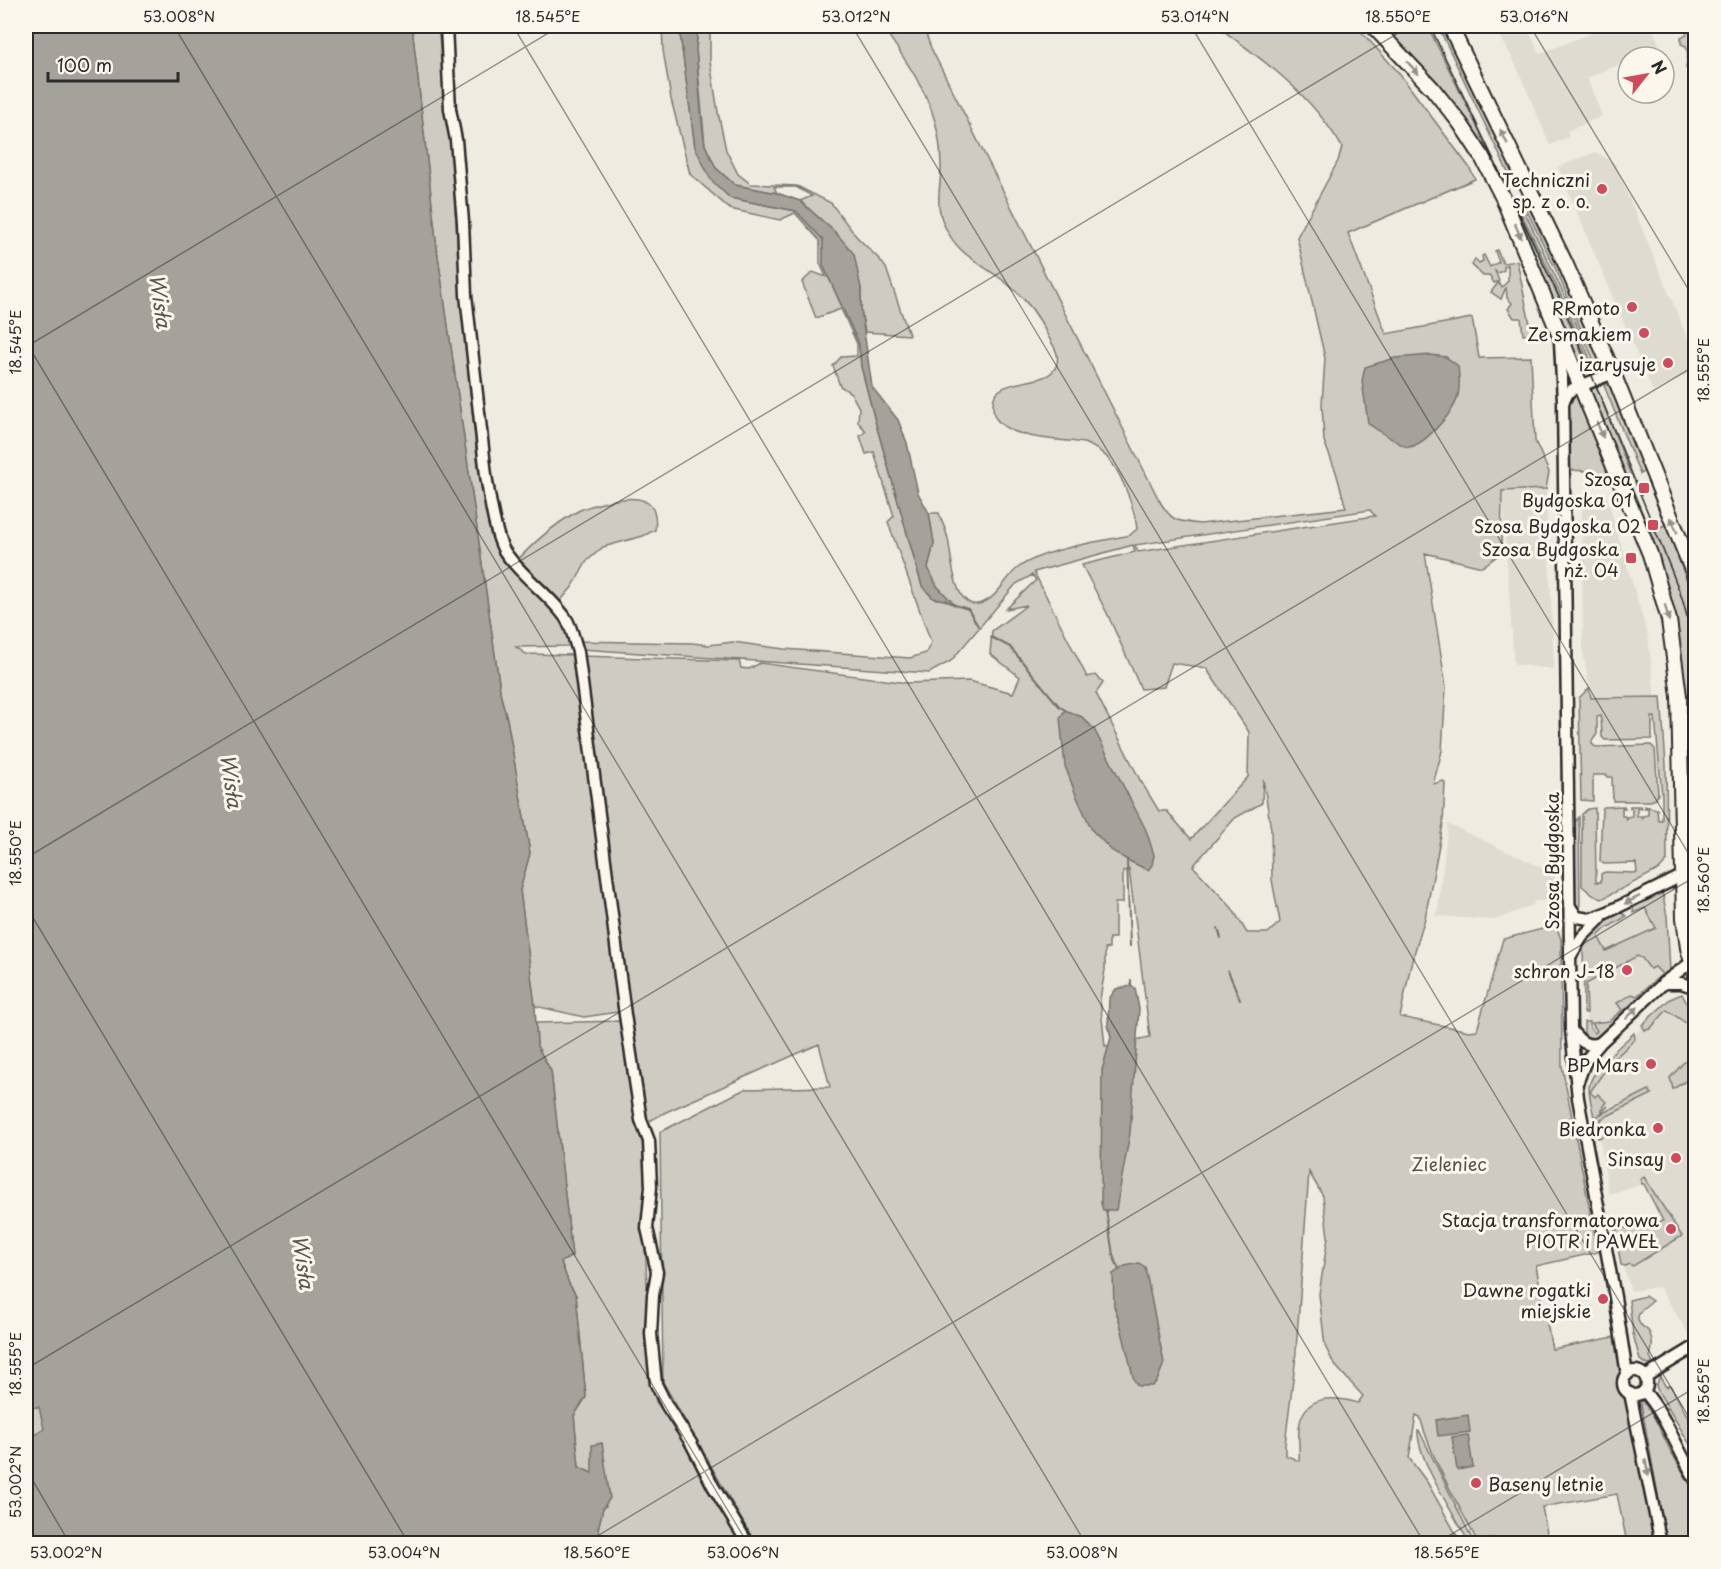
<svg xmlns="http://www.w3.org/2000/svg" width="1721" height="1569" font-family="'Playpen Sans',sans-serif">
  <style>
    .built { fill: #dedbd1 }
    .green { fill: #cecbc2; stroke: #7c7b76; stroke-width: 1.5; fill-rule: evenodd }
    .water { fill: #a4a29a; stroke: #74726e; stroke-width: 1.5 }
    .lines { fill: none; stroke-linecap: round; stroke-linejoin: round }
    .stream { stroke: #74726e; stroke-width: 2 }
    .minor-casing { stroke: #2b2b2b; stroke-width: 15 }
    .major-casing { stroke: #2b2b2b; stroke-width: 18 }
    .minor { stroke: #fbf7ec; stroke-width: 10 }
    .major { stroke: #fbf7ec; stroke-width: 14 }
    .tram { stroke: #2b2b2b; stroke-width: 1.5 }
    .oneway { fill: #93918c }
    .ticks { fill: none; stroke: #2b2b2b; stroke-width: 1.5; stroke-opacity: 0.45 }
    .poi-dot { fill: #d1495b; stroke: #fbf7ec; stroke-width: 2 }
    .labels { text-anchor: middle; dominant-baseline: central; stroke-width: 6; stroke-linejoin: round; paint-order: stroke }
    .poi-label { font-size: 18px; fill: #2b2b2b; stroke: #fbf7ec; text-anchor: end }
    .street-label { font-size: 18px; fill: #2b2b2b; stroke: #fbf7ec }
    .park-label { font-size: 18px; fill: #545351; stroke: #fbf7ec }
    .water-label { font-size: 20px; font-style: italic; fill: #555552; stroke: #fbf7ec }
    .neatline { fill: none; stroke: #2b2b2b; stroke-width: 2 }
    .ticks-label { font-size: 15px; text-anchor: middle; fill: #2b2b2b }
  </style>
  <rect width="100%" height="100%" fill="#eeebe0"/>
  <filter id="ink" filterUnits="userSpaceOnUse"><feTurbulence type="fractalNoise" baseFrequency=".0167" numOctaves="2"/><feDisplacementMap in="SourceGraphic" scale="12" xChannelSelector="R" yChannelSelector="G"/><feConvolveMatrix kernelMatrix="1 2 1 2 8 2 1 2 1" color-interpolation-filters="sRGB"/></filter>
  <g filter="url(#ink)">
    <g class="built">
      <polygon points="1495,26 1527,26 1539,54 1609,26 1651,26 1661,48 1637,57 1628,57 1628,61 1587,78 1602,116 1567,131 1569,137 1550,145 1516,65"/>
      <polygon points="1596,152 1615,164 1687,337 1695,334 1695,385 1690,373 1653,392 1558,167"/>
      <polygon points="1546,489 1554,669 1514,664 1502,491"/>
      <polygon points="1607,497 1648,637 1655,697 1591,698 1583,652 1582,507"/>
      <polygon points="1448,824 1555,874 1555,896 1542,901 1535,901 1533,905 1495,920 1435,916 1438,909"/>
      <polygon points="1645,908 1657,928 1606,952 1598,936 1605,929"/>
      <polygon points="1644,936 1665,973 1587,1040 1584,966"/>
      <polygon points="1665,1005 1696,1027 1695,1341 1692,1339 1659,1287 1631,1291 1623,1265 1670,1235 1644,1184 1609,1194 1591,1089 1608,1061"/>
    </g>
    <g class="green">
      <path d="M412,26H438L443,76V102L451,146L462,312L478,467L488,514L514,564C531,545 555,524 578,511C587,506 599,504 609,501C634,496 660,495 655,530L643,536L603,547L587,561L573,586L557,605L573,641L692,643L709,645L733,642L784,649L910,658L926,653L931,642L888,522L894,516L874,452L866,454L860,436L866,431L858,422L859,408L851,393L840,386L833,366L841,357L857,356V344L841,309L816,318L802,282L813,272L826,277L820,263V241L795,213L780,220L730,209L690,174L671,99L663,50L662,26H679L695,147L730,198L796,211L823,240V265L859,344L861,366L874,417L922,586L933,598L945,600L953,604L937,586L928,568L934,543L929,513H939C942,522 946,530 948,539C952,556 953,621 988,600C1001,592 1007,576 1019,567C1046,548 1099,542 1130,535L1137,529C1135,511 1123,476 1111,462C1105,453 1094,447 1084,443C1059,439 1009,440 995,417C993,413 993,407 993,403C994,371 1064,393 1057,354C1055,347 1050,340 1047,334C1036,310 1018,291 997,276C975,260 958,254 945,227C934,204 941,189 941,165C941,155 940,144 938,134C931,94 904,58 882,26H925L926,34L931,48L1159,500C1172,522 1176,521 1200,524L1346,508L1336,472L1324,441L1322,404L1325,358L1297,237L1338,161L1342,147C1311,94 1265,61 1217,26H1356L1399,73L1469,167L1475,179L1348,233L1386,334L1472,318L1479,358L1531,357L1535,441L1549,472L1546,489L1502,491L1501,553L1482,567L1425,553L1446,687L1442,751L1433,784L1443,781L1445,783L1443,824L1425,918L1411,964L1400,1017L1469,1031L1477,1030L1503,939L1554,926L1558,931L1561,939L1562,1066L1598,1252L1536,1266L1552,1349L1614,1337L1622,1372L1619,1386L1626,1397L1656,1543H1627L1617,1494L1542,1507L1549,1543H1500L1499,1539H1495V1543L1493,1539L1484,1540V1543H1478C1458,1503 1432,1461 1420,1417L1416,1415L1409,1458L1427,1482L1461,1543H755L663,1382L660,1132L745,1089L830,1087L819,1044L666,1112L644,1124L582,656L739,661L741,668L749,669L760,663L907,683L969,681L1013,693L1020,677L990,654L992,631L1027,605L1006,609L1036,580L1032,575L1016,584L951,661L929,673L581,649L573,641L567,646L516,647L526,654L576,655L620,1008L618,1012L584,1017L535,1006L520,890L530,853L507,719L501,697L437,249ZM1370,510L1375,516L1138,552L1135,545ZM1133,545L1135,552L1082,565L1107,613L1141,689L1164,687L1172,663L1206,668L1249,732L1248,777L1191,839L1167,811H1159L1140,780L1096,693L1103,683L1096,675L1087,677L1034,572ZM1263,779L1271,829L1272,880L1280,922L1268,933H1247L1232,908L1193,866L1235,818L1262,803ZM1129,869L1150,1037L1105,1046L1100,999L1105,970V949L1109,948V938H1115V903H1123V871ZM1309,1172L1323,1196L1328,1237L1319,1294L1325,1346L1334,1364L1363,1396L1358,1403C1333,1396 1303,1394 1299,1428C1298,1439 1300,1450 1299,1461L1285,1455V1444L1295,1364Z"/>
      <polygon points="698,26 710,26 710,61 718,112 726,150 738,174 751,184 797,186 831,203 856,236 880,260 886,268 909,335 865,332 861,310 861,288 837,234 800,201 812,196 796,187 774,187 777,193 735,185 716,168 705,145 696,49"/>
      <polygon points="1387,26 1428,27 1507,187 1505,187 1387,31"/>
      <polygon points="1438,26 1444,26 1517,179 1514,185"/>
      <polygon points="1689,26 1695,26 1696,75 1694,76 1686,68 1688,54 1686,46 1681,44 1681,37 1687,34"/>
      <polygon points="1520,197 1526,197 1564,271 1600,355 1601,365 1598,371 1558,274"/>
      <polygon points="1518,198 1568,303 1595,372 1593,373 1565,304 1515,200"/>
      <polygon points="1514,201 1557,294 1590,373 1580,368 1513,204"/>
      <polygon points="1497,250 1503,263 1517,261 1532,334 1523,335 1521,318 1514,318 1508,309 1512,303 1507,298 1506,287 1501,299 1491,292 1498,283 1502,287 1508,281 1508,265 1504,266 1504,270 1498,273 1495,271 1499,281 1494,283 1490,276 1483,276 1472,265 1475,259 1479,263 1483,261 1482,256 1484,255 1490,267 1499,262 1495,251"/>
      <polygon points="1603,383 1611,387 1646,470 1640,474"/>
      <polygon points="1596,386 1632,478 1626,480 1592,397 1592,390"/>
      <path d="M1576,392L1617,483L1613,485C1604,470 1585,471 1569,470V397Z"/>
      <path d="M1650,479L1695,593L1696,847L1691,849C1690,774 1693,688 1672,616C1660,572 1643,529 1628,485L1630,484L1650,531L1665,525L1647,480Z"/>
      <polygon points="1589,688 1591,698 1661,697 1666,765 1667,861 1660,869 1602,899 1593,895 1582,886 1582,814 1588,809 1595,808 1596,882 1601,882 1601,874 1605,872 1637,873 1636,863 1604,864 1600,861 1602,809 1604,807 1624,806 1625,808 1622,808 1622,816 1625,816 1626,819 1627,817 1632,816 1632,809 1630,808 1630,806 1640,806 1641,808 1637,808 1637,816 1641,816 1642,819 1643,816 1648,815 1648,808 1644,808 1644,806 1657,809 1658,820 1662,820 1662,796 1655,717 1652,717 1652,739 1605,740 1602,737 1601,716 1597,717 1597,734 1592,741 1592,744 1596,747 1651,745 1655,749 1658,794 1656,798 1651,801 1613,801 1612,777 1607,777 1607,775 1593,775 1593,801 1581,800 1579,698"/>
      <polygon points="1579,817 1580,914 1575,907 1572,826"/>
      <polygon points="1662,891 1667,916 1670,971 1599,1038 1587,1040 1584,1036 1584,1022 1590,1022 1590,1028 1595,1033 1597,1031 1592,1023 1609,1021 1622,1010 1617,1003 1632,994 1637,996 1662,974 1655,967 1650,969 1642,958 1637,956 1586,984 1587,1013 1584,1013 1583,944 1600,924 1620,912 1627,916 1605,929 1598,936 1606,951 1656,928 1645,908 1633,913 1634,905"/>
      <polygon points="1682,994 1695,1019 1695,1037 1686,1030 1690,1026 1667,1010 1650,1029 1645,1030 1642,1025 1670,999"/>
      <polygon points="622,1021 642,1132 646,1212 644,1225 652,1384 656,1402 676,1428 745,1543 604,1543 598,1529 603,1507 606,1506 592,1474 579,1467 574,1415 586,1397 576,1295 569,1284 561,1262 572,1256 551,1071 537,1046 536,1023"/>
      <path d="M1634,1033L1635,1039L1610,1063L1590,1092L1595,1097L1598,1094L1606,1102L1601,1109L1602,1111L1608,1106L1599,1115L1649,1090L1652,1094L1601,1119L1604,1136L1598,1138L1594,1121L1598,1116L1594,1117C1592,1107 1589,1097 1589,1088C1590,1070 1621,1045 1634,1033Z"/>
      <polygon points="1695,1056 1695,1075 1673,1089 1670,1078 1683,1063"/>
      <polygon points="1644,1177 1682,1236 1633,1266 1629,1264 1625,1266 1621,1265 1615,1230 1663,1221 1644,1184 1642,1184 1640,1180"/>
      <path d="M1645,1296L1652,1301C1645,1306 1633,1315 1640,1324C1643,1328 1648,1328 1650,1334C1654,1342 1652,1349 1650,1357L1653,1364L1648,1365L1640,1360L1633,1334L1629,1300Z"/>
      <polygon points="1660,1377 1666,1387 1670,1385 1695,1430 1695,1453 1658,1391 1656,1386"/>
      <polygon points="1640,1398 1652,1413 1670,1450 1695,1493 1695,1543 1667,1543"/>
      <path d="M39,1406L45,1429C35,1434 28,1437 26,1448V1408Z"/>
      <path d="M1418,1431L1420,1432L1474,1543H1469C1455,1515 1417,1460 1418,1431Z"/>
    </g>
    <g class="water">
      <polygon points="26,26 412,26 437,249 501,697 507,719 530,853 520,890 535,1006 537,1046 551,1071 572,1256 561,1262 569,1284 576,1295 586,1397 574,1416 579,1467 592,1473 592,1445 602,1443 610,1498 603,1508 598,1529 604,1543 26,1543 26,1448 27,1441 44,1429 39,1407 26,1408"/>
      <polygon points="679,26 698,26 696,49 702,123 705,145 716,168 735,185 777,193 800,201 837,234 854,254 861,288 861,310 872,387 898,420 907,443 918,493 929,513 934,543 928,568 937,586 955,605 945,600 933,598 922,586 874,417 861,366 859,344 823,265 823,240 796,211 730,198 711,180 695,147"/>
      <path d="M1431,355L1446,357L1458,366C1459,376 1461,388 1457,399C1453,412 1423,447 1408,447C1405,448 1372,427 1368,423L1362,381L1365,367L1395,358Z"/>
      <polygon points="1065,710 1082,717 1094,729 1146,830 1154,855 1152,865 1148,870 1129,861 1111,850 1092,830 1076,795 1065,766 1060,718"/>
      <polygon points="1131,986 1135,988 1139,1009 1130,1133 1116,1210 1103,1210 1101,1203 1102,1070 1111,1037 1108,1025 1109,999 1116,989"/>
      <polygon points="1139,1263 1145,1267 1164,1363 1157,1381 1152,1386 1138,1386 1134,1380 1120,1323 1114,1306 1113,1274 1125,1266"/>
      <polygon points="1468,1415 1470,1432 1438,1436 1436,1420"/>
      <polygon points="1468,1435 1473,1467 1457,1470 1452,1437"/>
    </g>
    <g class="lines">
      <g class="stream">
        <polyline points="955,605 968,609 978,626"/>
        <polyline points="991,637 1010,647 1059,706 1065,710"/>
        <polyline points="1127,860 1130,946"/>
        <polyline points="1218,928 1221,938"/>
        <polyline points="1228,971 1240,999"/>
        <polyline points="1131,980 1131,986"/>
        <polyline points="1106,1210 1113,1255 1119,1270"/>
      </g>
      <defs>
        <g id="minor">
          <path d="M446,26L450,109L456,140L463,222L466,295L486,475C489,494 495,537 505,552C522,577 548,593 565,617C572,627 574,640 578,652L625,1015L641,1120L649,1141L651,1187L647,1228L657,1272L653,1295L651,1334L656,1384L667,1406L691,1443L713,1486L748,1544"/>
          <polyline points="1560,342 1563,401 1571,1030 1578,1098 1615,1297 1627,1375"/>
          <polyline points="1564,401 1568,393 1573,389 1613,373"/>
          <polyline points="1569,905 1577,917 1590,919 1608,912 1696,869"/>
          <polyline points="1684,918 1696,933"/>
          <polyline points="1570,957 1582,937 1601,918"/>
          <polyline points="1663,983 1681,983 1696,988"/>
          <path d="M1572,1031C1580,1041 1587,1048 1600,1043"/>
          <polyline points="1578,1081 1586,1060 1601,1042 1667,980 1696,959"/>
          <circle cx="1635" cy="1383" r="12"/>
          <polyline points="1645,1377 1691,1349 1696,1356"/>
          <path d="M1644,1391C1667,1417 1677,1450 1696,1480"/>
          <polyline points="1630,1393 1661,1544"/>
        </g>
        <g id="major">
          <polyline points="1373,26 1432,88 1460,123 1481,155 1503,198 1650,554 1669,620 1679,696 1684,918 1688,948 1696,975"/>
          <polyline points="1450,26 1566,265 1613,373 1696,580"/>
        </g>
      </defs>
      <use href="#minor" class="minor-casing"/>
      <use href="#major" class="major-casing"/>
      <use href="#minor" class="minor"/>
      <use href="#major" class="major"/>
      <polyline class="tram" points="1430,26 1564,307 1672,572 1682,598 1696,650"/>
    </g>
    <defs><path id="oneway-solid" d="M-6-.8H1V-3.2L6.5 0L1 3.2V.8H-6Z" transform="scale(1.5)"/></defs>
    <g class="oneway">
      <use href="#oneway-solid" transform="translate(1413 68) rotate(47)"/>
      <use href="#oneway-solid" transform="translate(1504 137) rotate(-116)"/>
      <use href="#oneway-solid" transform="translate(1518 231) rotate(67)"/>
      <use href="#oneway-solid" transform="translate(1600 430) rotate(68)"/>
      <use href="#oneway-solid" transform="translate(1674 525) rotate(-112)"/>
      <use href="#oneway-solid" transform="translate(1667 613) rotate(76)"/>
      <use href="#oneway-solid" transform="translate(1632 900) rotate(153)"/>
      <use href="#oneway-solid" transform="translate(1632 1013) rotate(-44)"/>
      <use href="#oneway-solid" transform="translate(1647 1468) rotate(79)"/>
    </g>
  </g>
  <path class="ticks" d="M174,26L1086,1544M513,26L1425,1544M852,26L1696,1429M1191,26L1696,866M1530,26L1696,302M26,342L748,1544M26,347L560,26M26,858L1410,26M26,906L409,1544M26,1369L1696,365M26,1469L70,1544M584,1544L1696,876M1435,1544L1696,1387"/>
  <g class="poi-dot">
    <circle cx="1602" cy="189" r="6"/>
    <circle cx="1632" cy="307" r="6"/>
    <circle cx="1644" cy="333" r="6"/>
    <circle cx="1668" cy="363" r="6"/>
    <rect x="1638" y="482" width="12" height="12" rx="3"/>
    <rect x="1647" y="519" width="12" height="12" rx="3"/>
    <rect x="1625" y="552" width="12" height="12" rx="3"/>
    <circle cx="1627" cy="970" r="6"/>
    <circle cx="1651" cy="1064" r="6"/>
    <circle cx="1658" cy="1128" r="6"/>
    <circle cx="1676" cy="1158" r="6"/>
    <circle cx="1671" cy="1229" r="6"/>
    <circle cx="1603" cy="1299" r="6"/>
    <circle cx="1476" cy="1483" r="6"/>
  </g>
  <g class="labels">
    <g class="poi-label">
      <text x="1590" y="179">Techniczni<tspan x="1590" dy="21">sp. z o. o.</tspan></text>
      <text x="1620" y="307">RRmoto</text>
      <text x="1632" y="333">Ze smakiem</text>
      <text x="1656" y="363">izarysuje</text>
      <text x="1632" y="478">Szosa<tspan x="1632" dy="21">Bydgoska 01</tspan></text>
      <text x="1641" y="525">Szosa Bydgoska 02</text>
      <text x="1619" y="548">Szosa Bydgoska<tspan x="1619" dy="21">nż. 04</tspan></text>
      <text x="1615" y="970">schron J-18</text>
      <text x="1639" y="1064">BP Mars</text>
      <text x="1646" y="1128">Biedronka</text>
      <text x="1664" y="1158">Sinsay</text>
      <text x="1659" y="1219">Stacja transformatorowa<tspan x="1659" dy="21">PIOTR i PAWEŁ</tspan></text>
      <text x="1591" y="1289">Dawne rogatki<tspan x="1591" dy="21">miejskie</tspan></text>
      <text x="1488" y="1483" text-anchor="start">Baseny letnie</text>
    </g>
    <g class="street-label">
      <text transform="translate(1551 861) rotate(-90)">Szosa Bydgoska</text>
    </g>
    <g class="park-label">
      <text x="1449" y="1163">Zieleniec</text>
    </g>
    <g class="water-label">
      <text transform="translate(161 301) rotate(82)">Wisła</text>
      <text transform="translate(232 781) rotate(82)">Wisła</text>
      <text transform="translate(304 1262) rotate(82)">Wisła</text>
    </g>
  </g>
  <rect width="1721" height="1569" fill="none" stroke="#fbf7ec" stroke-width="66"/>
  <g transform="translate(1646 75) rotate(59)"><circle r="28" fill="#fbf7ec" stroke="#a8a59f" stroke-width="1.5"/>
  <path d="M0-4.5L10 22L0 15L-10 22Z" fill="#d1495b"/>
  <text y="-9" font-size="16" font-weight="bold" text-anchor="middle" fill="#2b2b2b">N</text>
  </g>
  <path d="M48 72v9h130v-9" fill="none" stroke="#2b2b2b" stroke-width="3"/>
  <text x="57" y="72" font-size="18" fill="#2b2b2b" stroke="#fbf7ec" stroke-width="4.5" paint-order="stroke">100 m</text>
  <rect x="33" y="33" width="1655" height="1503" class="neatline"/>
  <g class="ticks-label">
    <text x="179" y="22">53.008°N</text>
    <text x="548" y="22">18.545°E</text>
    <text x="856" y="22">53.012°N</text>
    <text x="1195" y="22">53.014°N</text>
    <text x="1398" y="22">18.550°E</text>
    <text x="1534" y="22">53.016°N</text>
    <text transform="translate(16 342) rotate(-90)" y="5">18.545°E</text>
    <text transform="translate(1704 370) rotate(-90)" y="5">18.555°E</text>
    <text transform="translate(16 853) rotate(-90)" y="5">18.550°E</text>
    <text transform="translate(1704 880) rotate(-90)" y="5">18.560°E</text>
    <text transform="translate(16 1364) rotate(-90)" y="5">18.555°E</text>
    <text transform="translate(1704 1391) rotate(-90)" y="5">18.565°E</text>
    <text transform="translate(16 1482) rotate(-90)" y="5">53.002°N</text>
    <text x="66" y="1558">53.002°N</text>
    <text x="404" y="1558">53.004°N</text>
    <text x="597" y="1558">18.560°E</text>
    <text x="743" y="1558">53.006°N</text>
    <text x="1082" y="1558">53.008°N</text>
    <text x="1447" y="1558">18.565°E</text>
  </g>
</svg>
